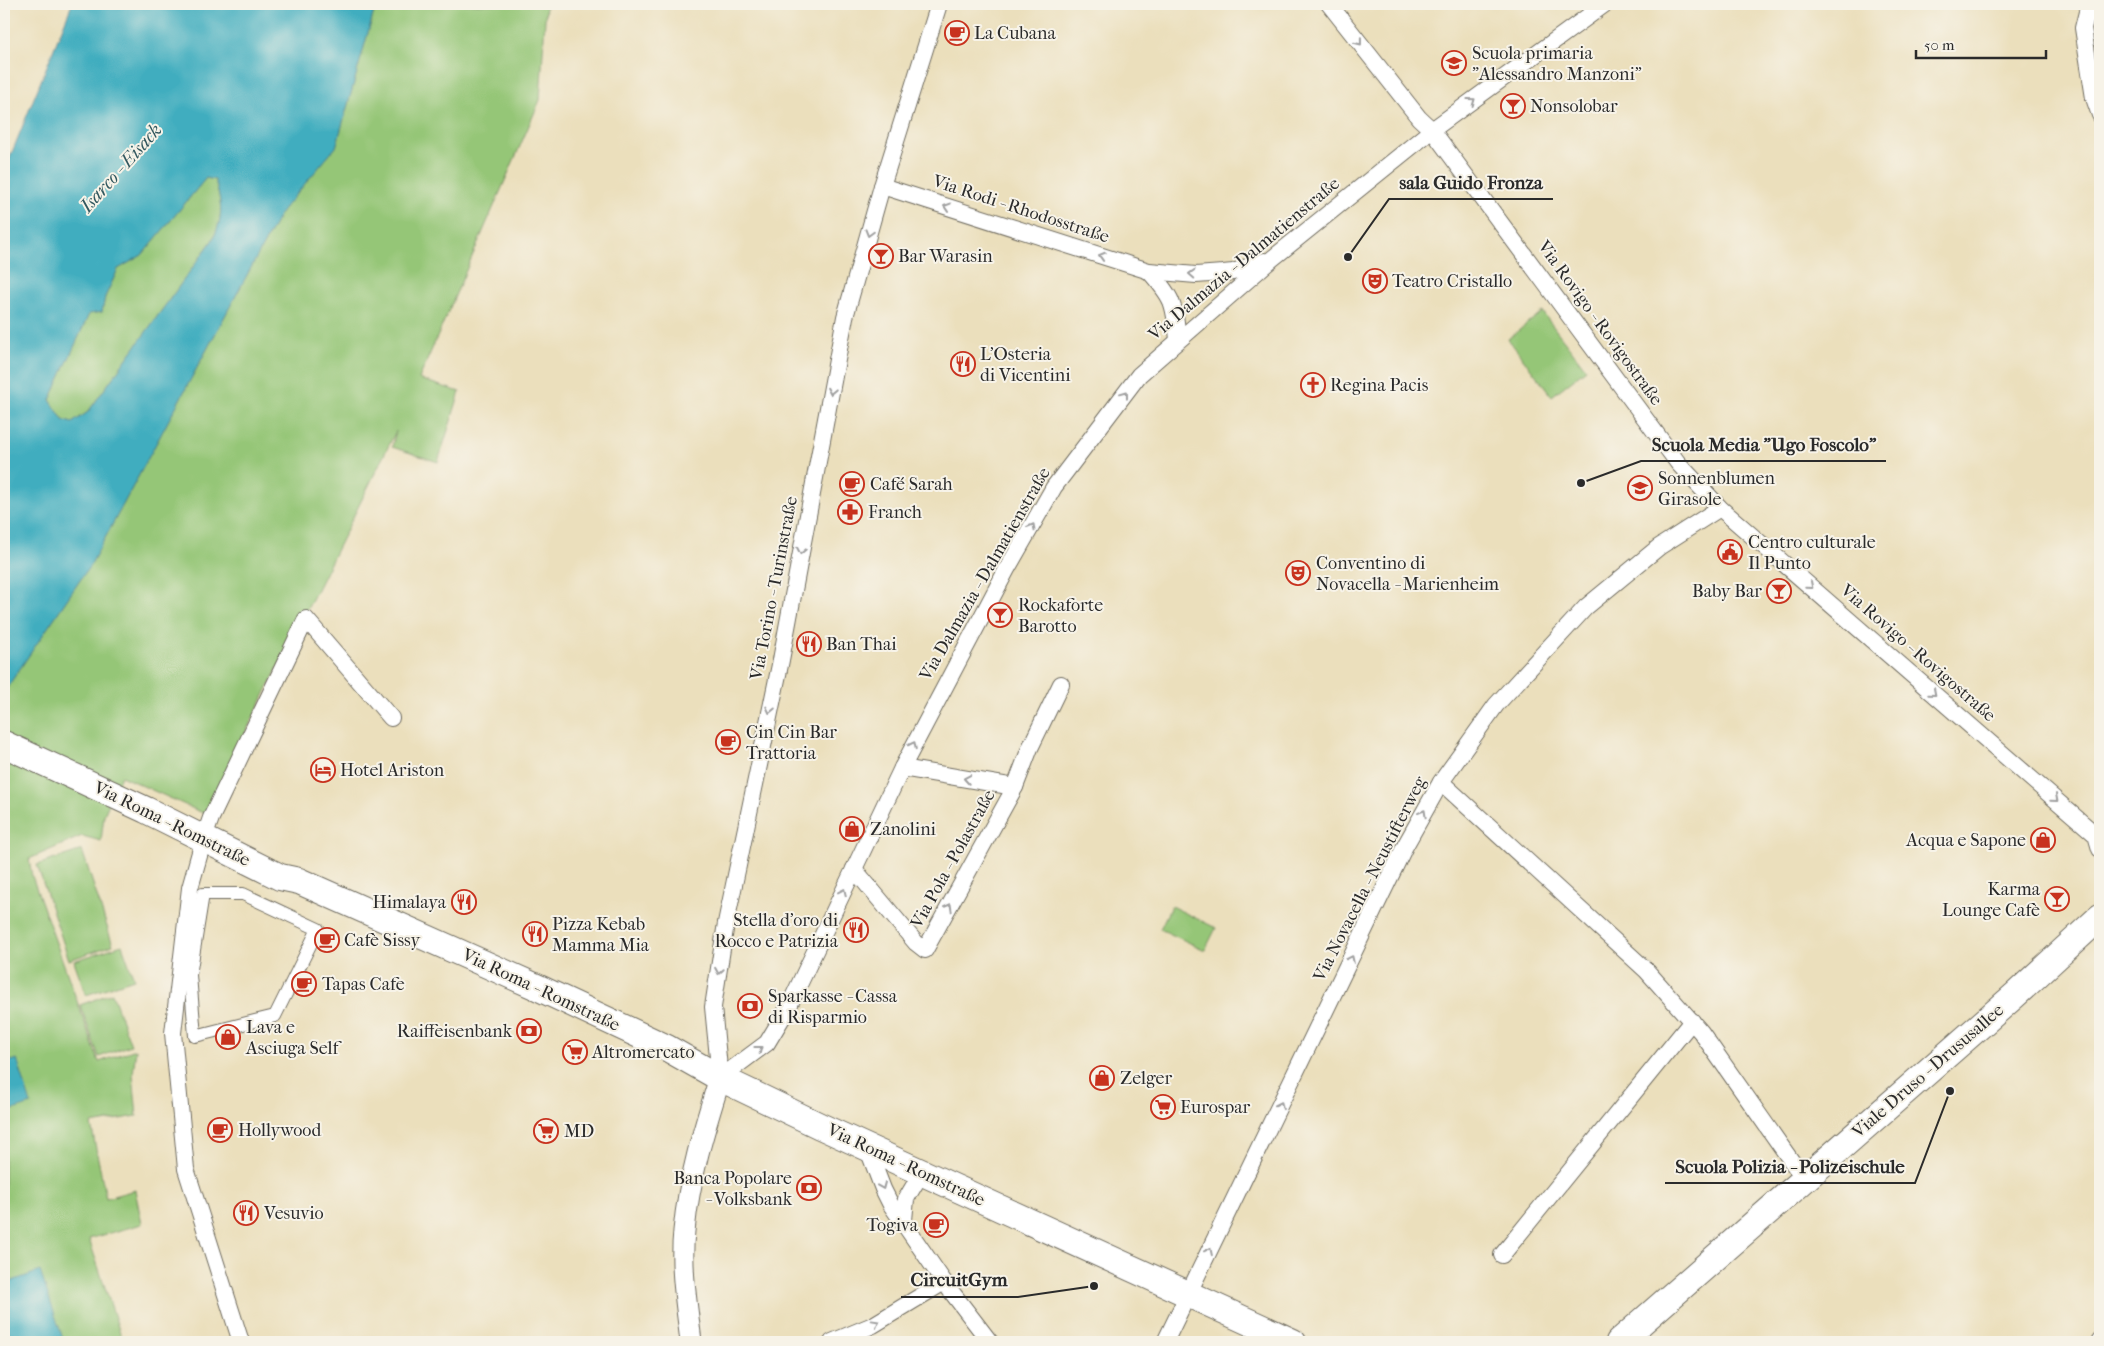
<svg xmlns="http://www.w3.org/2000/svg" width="2104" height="1346" font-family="'IM FELL French Canon',serif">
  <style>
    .green { fill: #95c677; stroke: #607851 }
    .water { fill: #40adbf; stroke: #366c75; fill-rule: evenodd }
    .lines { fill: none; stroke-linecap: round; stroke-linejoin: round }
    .pedestrian-casing { stroke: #6e6a5e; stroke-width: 14 }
    .minor-casing { stroke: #6e6a5e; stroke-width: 18 }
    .tertiary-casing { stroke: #6e6a5e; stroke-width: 23 }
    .primary-casing { stroke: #6e6a5e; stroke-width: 28 }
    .pedestrian { stroke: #fff; stroke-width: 12 }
    .minor { stroke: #fff; stroke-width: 16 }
    .tertiary { stroke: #fff; stroke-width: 21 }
    .primary { stroke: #fff; stroke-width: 26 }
    .oneway { stroke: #a0a0a0 }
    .labels { text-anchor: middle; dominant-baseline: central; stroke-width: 4; stroke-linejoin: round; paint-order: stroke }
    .poi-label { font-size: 18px; fill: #2b2b2b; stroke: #f7f3e8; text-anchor: start }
    .street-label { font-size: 18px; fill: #2b2b2b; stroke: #f7f3e8 }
    .water-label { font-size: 19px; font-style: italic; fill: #32585f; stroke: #f7f3e8 }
    .leader { fill: none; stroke: #2b2b2b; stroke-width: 2 }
    .callout-dot { fill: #2b2b2b; stroke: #f7f3e8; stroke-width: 2 }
    .callout-label { font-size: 19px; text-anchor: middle; font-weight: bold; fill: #2b2b2b; stroke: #f7f3e8; stroke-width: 4; stroke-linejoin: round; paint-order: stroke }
  </style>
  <rect width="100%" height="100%" fill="#f7f3e8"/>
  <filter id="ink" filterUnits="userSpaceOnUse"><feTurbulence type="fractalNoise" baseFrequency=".02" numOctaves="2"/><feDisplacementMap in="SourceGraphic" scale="10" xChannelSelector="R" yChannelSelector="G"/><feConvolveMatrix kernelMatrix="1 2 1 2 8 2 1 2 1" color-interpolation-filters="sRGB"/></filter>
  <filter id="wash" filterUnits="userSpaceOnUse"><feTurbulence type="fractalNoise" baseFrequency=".0096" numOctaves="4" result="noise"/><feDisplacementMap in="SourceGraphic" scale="20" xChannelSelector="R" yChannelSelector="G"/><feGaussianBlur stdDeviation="1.12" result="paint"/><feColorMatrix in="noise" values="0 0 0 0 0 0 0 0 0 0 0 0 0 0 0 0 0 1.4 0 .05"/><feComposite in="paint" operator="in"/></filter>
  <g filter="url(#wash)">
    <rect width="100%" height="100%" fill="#ebdfbc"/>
    <g class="green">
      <polygon points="376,4 546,4 540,100 419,379 460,392 438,462 392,447 396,431 205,814 121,776 104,815 101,841 82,836 29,859 32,876 99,1062 136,1049 133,1074 137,1116 91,1124 106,1198 135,1190 142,1224 89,1239 123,1342 4,1342 4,692 91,564 281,212 336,147"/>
      <path d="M206,178L215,180C222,205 224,217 212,241L88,412L72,423L63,420L50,400L89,314L102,312L105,297L118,269L142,255Z"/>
      <polygon points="1542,312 1586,369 1552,396 1508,339"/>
      <polygon points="82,850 113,945 69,960 37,865"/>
      <polygon points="1171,906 1216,928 1205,950 1160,929"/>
      <polygon points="122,945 134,979 86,995 74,961"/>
      <polygon points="112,993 131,1045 99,1057 80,1005"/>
    </g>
    <g class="water">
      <path d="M72,4H376L336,147L281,212L91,564L4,692V172ZM206,178L215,180C222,205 224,217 212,241L88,412L72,423L63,420L50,400L89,314L102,312L105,297L118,269L142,255Z"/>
      <polygon points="17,1059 31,1104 4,1113 4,1063"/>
      <polygon points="40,1271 64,1342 12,1342 4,1317 4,1284"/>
    </g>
  </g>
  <g filter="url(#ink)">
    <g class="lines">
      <defs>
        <polygon id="pedestrian" points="203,894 243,894 318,929 275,1016 195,1036 190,975"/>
        <g id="minor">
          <polyline points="939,4 882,186 845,317 781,660 726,923 713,1007 720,1078 767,1043 788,1008 902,768 1007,569 1054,487 1139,375 1273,258 1432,130 1605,4"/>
          <polyline points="1329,4 1419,118 1432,130 1678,463 1720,508 2096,835 2100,849"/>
          <polyline points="2089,4 2083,28 2094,98 2100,115"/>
          <polyline points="882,186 1149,271 1196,275 1223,273 1233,272 1264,261"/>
          <path d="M1149,271C1173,298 1174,302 1178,339"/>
          <polyline points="902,768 1015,787"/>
          <polyline points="1441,782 1646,970 1701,1032 1804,1179"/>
          <polyline points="854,869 916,943 925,950 1015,787 1030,748 1061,684"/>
          <polyline points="867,1147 883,1189 891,1205 944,1282 990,1342"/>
          <polyline points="904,1220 906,1199 922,1172"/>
          <polyline points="1502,1255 1692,1021"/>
          <polyline points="241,1342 186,1169 173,1033 190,888 204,838 211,818 306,619 391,718"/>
          <polyline points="832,1342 873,1325 944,1282"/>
          <polyline points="1165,1342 1405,846 1441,782 1496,705 1586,607 1659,547 1720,508"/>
          <polyline points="2099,1342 2100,1340"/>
        </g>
        <path id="tertiary" d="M691,1342C687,1306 680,1268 684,1231C689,1178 704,1129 720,1078"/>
        <g id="primary">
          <polyline points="4,744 146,810 280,877 299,881 539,988 667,1048 720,1078 820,1126 1293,1342"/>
          <polyline points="1619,1342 2014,996 2100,917"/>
        </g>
      </defs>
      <use href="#pedestrian" class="pedestrian-casing"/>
      <use href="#minor" class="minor-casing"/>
      <use href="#tertiary" class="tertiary-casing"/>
      <use href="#primary" class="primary-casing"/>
      <use href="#pedestrian" class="pedestrian"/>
      <use href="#minor" class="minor"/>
      <use href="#tertiary" class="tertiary"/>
      <use href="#primary" class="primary"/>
    </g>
    <defs><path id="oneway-chevron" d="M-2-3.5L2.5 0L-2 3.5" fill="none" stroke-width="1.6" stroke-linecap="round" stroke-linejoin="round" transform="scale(1.25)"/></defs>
    <g class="oneway">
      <use href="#oneway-chevron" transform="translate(1359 42) rotate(52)"/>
      <use href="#oneway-chevron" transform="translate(1472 101) rotate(-36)"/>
      <use href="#oneway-chevron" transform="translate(947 207) rotate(-162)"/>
      <use href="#oneway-chevron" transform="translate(869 233) rotate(106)"/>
      <use href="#oneway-chevron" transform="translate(1102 256) rotate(-163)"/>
      <use href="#oneway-chevron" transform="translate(1192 274) rotate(-177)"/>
      <use href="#oneway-chevron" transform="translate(831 391) rotate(101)"/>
      <use href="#oneway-chevron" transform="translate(1125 394) rotate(-53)"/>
      <use href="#oneway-chevron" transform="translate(1032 527) rotate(-60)"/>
      <use href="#oneway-chevron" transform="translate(801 551) rotate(101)"/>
      <use href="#oneway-chevron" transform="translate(1810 586) rotate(41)"/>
      <use href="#oneway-chevron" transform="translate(1933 693) rotate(41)"/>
      <use href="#oneway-chevron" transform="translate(770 710) rotate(102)"/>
      <use href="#oneway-chevron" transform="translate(913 745) rotate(-63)"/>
      <use href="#oneway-chevron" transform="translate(967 779) rotate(-170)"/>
      <use href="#oneway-chevron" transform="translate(2055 799) rotate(41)"/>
      <use href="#oneway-chevron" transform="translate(1423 813) rotate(-61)"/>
      <use href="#oneway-chevron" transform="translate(843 892) rotate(-65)"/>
      <use href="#oneway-chevron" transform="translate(949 907) rotate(-61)"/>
      <use href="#oneway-chevron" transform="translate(1351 959) rotate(-64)"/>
      <use href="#oneway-chevron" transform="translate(719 971) rotate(99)"/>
      <use href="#oneway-chevron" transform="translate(759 1049) rotate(-37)"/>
      <use href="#oneway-chevron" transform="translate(1280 1105) rotate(-64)"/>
      <use href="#oneway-chevron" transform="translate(882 1186) rotate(67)"/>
      <use href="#oneway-chevron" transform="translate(1209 1251) rotate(-64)"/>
      <use href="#oneway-chevron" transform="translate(876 1323) rotate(-29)"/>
    </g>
  </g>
  <defs>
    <symbol id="cafe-ring" viewBox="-11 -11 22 22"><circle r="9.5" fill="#f7f3e8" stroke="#c8321e" stroke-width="1.5"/><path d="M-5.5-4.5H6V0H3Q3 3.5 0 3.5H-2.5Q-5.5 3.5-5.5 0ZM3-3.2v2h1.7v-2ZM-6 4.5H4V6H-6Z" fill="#c8321e"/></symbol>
    <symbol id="school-ring" viewBox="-11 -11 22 22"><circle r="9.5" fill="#f7f3e8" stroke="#c8321e" stroke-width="1.5"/><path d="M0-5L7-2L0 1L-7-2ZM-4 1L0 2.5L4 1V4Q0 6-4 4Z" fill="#c8321e"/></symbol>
    <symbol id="bar-ring" viewBox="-11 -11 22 22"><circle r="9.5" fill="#f7f3e8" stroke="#c8321e" stroke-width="1.5"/><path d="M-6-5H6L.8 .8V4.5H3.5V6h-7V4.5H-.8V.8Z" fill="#c8321e"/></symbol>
    <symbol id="theatre-ring" viewBox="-11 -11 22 22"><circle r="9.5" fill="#f7f3e8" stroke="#c8321e" stroke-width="1.5"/><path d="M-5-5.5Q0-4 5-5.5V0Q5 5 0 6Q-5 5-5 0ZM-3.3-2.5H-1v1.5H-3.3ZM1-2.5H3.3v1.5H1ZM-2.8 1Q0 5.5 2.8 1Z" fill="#c8321e"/></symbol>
    <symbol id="restaurant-ring" viewBox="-11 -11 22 22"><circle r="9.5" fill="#f7f3e8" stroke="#c8321e" stroke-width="1.5"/><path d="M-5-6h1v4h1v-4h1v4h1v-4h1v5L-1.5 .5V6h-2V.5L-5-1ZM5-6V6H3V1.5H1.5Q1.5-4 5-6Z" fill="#c8321e"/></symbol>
    <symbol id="church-ring" viewBox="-11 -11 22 22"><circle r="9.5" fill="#f7f3e8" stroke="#c8321e" stroke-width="1.5"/><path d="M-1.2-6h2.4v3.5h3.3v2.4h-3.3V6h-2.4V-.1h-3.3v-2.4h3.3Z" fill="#c8321e"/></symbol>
    <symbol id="pharmacy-ring" viewBox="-11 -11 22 22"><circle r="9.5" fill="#f7f3e8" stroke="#c8321e" stroke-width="1.5"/><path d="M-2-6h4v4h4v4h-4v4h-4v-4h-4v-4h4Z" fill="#c8321e"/></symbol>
    <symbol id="civic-ring" viewBox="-11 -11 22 22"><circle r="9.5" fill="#f7f3e8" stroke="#c8321e" stroke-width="1.5"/><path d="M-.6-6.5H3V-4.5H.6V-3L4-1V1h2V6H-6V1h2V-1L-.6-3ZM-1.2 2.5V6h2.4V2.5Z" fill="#c8321e"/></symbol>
    <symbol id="hotel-ring" viewBox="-11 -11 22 22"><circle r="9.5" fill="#f7f3e8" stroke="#c8321e" stroke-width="1.5"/><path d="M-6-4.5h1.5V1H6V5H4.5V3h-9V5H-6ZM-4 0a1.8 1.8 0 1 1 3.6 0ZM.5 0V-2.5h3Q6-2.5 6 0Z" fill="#c8321e"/></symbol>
    <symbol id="shop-ring" viewBox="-11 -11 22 22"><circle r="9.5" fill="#f7f3e8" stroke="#c8321e" stroke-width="1.5"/><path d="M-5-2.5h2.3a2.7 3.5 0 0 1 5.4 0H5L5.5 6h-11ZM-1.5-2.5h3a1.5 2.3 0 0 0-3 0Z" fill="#c8321e"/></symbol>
    <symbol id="bank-ring" viewBox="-11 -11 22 22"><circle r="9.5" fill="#f7f3e8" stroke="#c8321e" stroke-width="1.5"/><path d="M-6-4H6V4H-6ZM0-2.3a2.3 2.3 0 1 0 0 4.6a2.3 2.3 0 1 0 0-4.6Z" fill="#c8321e"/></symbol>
    <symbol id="supermarket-ring" viewBox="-11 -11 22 22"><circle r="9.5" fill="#f7f3e8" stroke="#c8321e" stroke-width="1.5"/><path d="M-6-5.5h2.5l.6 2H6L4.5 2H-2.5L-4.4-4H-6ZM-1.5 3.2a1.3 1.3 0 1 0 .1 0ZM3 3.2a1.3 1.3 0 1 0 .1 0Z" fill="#c8321e"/></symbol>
  </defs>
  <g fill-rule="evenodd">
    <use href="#cafe-ring" x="943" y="19" width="28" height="28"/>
    <use href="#school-ring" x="1440" y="49" width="28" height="28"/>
    <use href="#bar-ring" x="1499" y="92" width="28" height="28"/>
    <use href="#bar-ring" x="867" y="242" width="28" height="28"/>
    <use href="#theatre-ring" x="1361" y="267" width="28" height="28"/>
    <use href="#restaurant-ring" x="949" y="350" width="28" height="28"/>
    <use href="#church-ring" x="1299" y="371" width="28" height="28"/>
    <use href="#cafe-ring" x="838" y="470" width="28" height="28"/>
    <use href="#school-ring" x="1626" y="474" width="28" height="28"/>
    <use href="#pharmacy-ring" x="836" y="498" width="28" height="28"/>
    <use href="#civic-ring" x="1716" y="538" width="28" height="28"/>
    <use href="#theatre-ring" x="1284" y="559" width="28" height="28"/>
    <use href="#bar-ring" x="1765" y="577" width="28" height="28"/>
    <use href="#bar-ring" x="986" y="601" width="28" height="28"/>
    <use href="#restaurant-ring" x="795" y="630" width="28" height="28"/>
    <use href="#cafe-ring" x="714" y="728" width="28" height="28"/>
    <use href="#hotel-ring" x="309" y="756" width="28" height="28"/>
    <use href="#shop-ring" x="838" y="815" width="28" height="28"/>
    <use href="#shop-ring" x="2029" y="826" width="28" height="28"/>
    <use href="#bar-ring" x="2043" y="885" width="28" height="28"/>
    <use href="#restaurant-ring" x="450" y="888" width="28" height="28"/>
    <use href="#restaurant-ring" x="842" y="916" width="28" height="28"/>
    <use href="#restaurant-ring" x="521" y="920" width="28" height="28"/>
    <use href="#cafe-ring" x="313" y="926" width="28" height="28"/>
    <use href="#cafe-ring" x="290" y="970" width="28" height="28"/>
    <use href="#bank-ring" x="736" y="992" width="28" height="28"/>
    <use href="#bank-ring" x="515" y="1017" width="28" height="28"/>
    <use href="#shop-ring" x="214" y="1023" width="28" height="28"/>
    <use href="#supermarket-ring" x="561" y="1038" width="28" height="28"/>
    <use href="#shop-ring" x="1088" y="1064" width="28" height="28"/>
    <use href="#supermarket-ring" x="1149" y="1093" width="28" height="28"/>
    <use href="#cafe-ring" x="206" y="1116" width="28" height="28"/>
    <use href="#supermarket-ring" x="532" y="1117" width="28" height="28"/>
    <use href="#bank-ring" x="795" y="1174" width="28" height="28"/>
    <use href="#restaurant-ring" x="232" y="1199" width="28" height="28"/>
    <use href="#cafe-ring" x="922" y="1211" width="28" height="28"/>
  </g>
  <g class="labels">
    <g class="poi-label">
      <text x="974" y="33">La Cubana</text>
      <text x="1472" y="53">Scuola primaria<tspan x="1472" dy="21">"Alessandro Manzoni"</tspan></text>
      <text x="1530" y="106">Nonsolobar</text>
      <text x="898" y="256">Bar Warasin</text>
      <text x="1392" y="281">Teatro Cristallo</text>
      <text x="980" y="354">L'Osteria<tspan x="980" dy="21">di Vicentini</tspan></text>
      <text x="1330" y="385">Regina Pacis</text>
      <text x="1658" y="478">Sonnenblumen<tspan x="1658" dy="21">Girasole</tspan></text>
      <text x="870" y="484">Café Sarah</text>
      <text x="868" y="512">Franch</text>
      <text x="1748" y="542">Centro culturale<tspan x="1748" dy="21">Il Punto</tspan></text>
      <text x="1316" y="563">Conventino di<tspan x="1316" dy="21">Novacella - Marienheim</tspan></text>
      <text x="1762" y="591" text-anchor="end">Baby Bar</text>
      <text x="1018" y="605">Rockaforte<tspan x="1018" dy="21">Barotto</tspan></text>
      <text x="826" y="644">Ban Thai</text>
      <text x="746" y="732">Cin Cin Bar<tspan x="746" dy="21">Trattoria</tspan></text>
      <text x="340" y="770">Hotel Ariston</text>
      <text x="870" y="829">Zanolini</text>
      <text x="2026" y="840" text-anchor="end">Acqua e Sapone</text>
      <text x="2040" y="889" text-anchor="end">Karma<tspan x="2040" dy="21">Lounge Cafè</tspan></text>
      <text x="446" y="902" text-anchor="end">Himalaya</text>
      <text x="838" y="920" text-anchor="end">Stella d'oro di<tspan x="838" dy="21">Rocco e Patrizia</tspan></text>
      <text x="552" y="924">Pizza Kebab<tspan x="552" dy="21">Mamma Mia</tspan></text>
      <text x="344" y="940">Cafè Sissy</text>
      <text x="322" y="984">Tapas Cafe</text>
      <text x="768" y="996">Sparkasse - Cassa<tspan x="768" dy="21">di Risparmio</tspan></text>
      <text x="246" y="1027">Lava e<tspan x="246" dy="21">Asciuga Self</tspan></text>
      <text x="512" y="1031" text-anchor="end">Raiffeisenbank</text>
      <text x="592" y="1052">Altromercato</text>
      <text x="1120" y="1078">Zelger</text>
      <text x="1180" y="1107">Eurospar</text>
      <text x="238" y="1130">Hollywood</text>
      <text x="564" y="1131">MD</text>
      <text x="792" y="1178" text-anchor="end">Banca Popolare<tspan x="792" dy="21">- Volksbank</tspan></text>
      <text x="264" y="1213">Vesuvio</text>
      <text x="918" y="1225" text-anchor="end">Togiva</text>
    </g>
    <g class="street-label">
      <text transform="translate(1021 209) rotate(18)">Via Rodi - Rhodosstraße</text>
      <text transform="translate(1244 259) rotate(-40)">Via Dalmazia - Dalmatienstraße</text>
      <text transform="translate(1600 323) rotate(54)">Via Rovigo - Rovigostraße</text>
      <text transform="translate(985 574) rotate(-60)">Via Dalmazia - Dalmatienstraße</text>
      <text transform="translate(774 588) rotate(-79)">Via Torino - Turinstraße</text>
      <text transform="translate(1918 653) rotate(41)">Via Rovigo - Rovigostraße</text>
      <text transform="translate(172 824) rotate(26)">Via Roma - Romstraße</text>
      <text transform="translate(953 859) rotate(-61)">Via Pola - Polastraße</text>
      <text transform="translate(1370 879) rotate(-63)">Via Novacella - Neustifterweg</text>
      <text transform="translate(541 990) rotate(25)">Via Roma - Romstraße</text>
      <text transform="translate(1928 1071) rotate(-41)">Viale Druso - Drususallee</text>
      <text transform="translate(906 1165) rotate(25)">Via Roma - Romstraße</text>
    </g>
    <g class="water-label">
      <text transform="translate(121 168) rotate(-48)">Isarco - Eisack</text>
    </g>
  </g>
  <path class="leader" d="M1348 257L1389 199H1553M1581 483L1641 461H1886M1950 1091L1915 1183H1665M1094 1286L1018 1297H901"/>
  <g class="callout-dot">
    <circle cx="1348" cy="257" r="5"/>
    <circle cx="1581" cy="483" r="5"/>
    <circle cx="1950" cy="1091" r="5"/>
    <circle cx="1094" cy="1286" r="5"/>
  </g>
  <g class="callout-label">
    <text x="1471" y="189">sala Guido Fronza</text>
    <text x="1764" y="451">Scuola Media "Ugo Foscolo"</text>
    <text x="1790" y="1173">Scuola Polizia - Polizeischule</text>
    <text x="959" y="1286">CircuitGym</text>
  </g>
  <rect width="2104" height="1346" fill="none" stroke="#f7f3e8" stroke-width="20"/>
  <path d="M1916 50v8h130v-8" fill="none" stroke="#2b2b2b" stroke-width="2.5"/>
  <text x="1924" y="50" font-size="15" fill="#2b2b2b" stroke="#f7f3e8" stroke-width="4" paint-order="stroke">50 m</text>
</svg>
